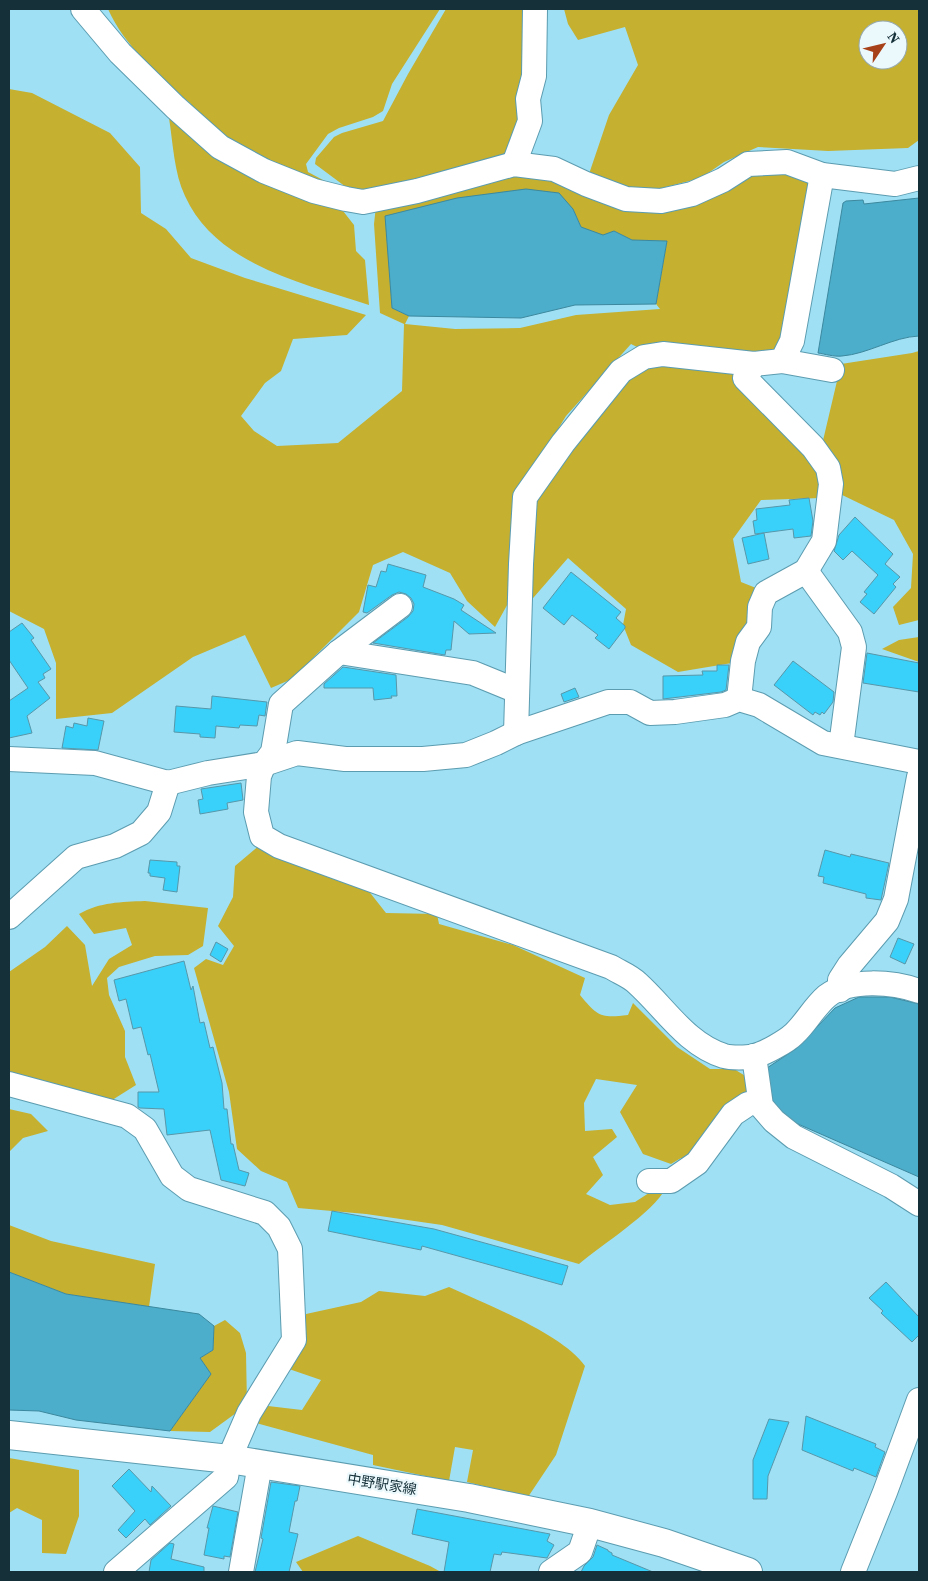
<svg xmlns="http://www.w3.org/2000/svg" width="928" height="1581" font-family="'Source Serif 4','Noto Sans JP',serif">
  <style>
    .green { fill: #c5b02f; fill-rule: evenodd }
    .water { fill: #4caeca; stroke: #3c889e }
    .building { fill: #39d1f9; stroke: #5797aa }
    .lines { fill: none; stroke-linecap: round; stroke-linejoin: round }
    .minor-casing { stroke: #5c9cb0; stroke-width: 26 }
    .major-casing { stroke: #5c9cb0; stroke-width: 30 }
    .minor { stroke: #fff; stroke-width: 24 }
    .major { stroke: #fff; stroke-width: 28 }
    .labels { text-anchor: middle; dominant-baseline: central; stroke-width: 4.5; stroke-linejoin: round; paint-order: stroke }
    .street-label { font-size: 14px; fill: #153038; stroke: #ebf8fc }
  </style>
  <rect width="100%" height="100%" fill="#9fe0f5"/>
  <g class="green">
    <path d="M108,9H440L392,84L383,111L373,117L339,128L328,134L306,164L308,172L336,187L257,164L188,108L191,104C161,77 124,46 108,9Z"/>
    <polygon points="446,9 529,9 525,121 504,161 370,191 350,190 315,164 316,158 334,137 342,133 383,121 408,74"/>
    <path d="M564,9H919V140L908,148L828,151L758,147L724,162L701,178L658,189L624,188L589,174L609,115L638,65L625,27L578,40L568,24ZM868,30H898V60H868Z"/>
    <path d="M9,89L32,93L110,133L140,167L141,213L166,229L191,258L245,278L366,315L347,335L293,339L281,371L265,383L241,416L254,431L277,446L338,443L402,391L404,324L380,313L374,224L376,206L512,173H544L629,206L759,172L800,174L812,187L779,349L759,357L643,350L631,344L566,416L516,497V589L495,627L467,601L450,573L403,552L373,565L359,612L292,679L271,688L245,635L193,657L112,713L56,719V663L44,629L9,611ZM573,209L581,227L603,236L614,231L632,240L667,241L656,304L660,309L576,315L520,328L455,329L405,324L409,316L392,308L386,216Z"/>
    <path d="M169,118L269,183L343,211L354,225L356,251L365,260L369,305C303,283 216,265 185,196C174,173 173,143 169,118Z"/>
    <polygon points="919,351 919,620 899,625 893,607 911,588 913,554 894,520 838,493 821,449 841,364 912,353"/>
    <polygon points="657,361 737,375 823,468 821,498 761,500 733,539 741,582 761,590 738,662 678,672 631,645 623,625 626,609 568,558 527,605 533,494 628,380"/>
    <polygon points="919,637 919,662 882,649 899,640"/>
    <path d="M261,844L311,864L327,877L360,880L386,913L437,914L439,924L513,945L585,978L580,995C598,1017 601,1018 628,1015L633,1003L677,1047L710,1069H734L747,1077L753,1088L686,1164L681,1158L671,1164L643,1154L620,1112L637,1085L596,1079L584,1103L585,1131L612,1129L617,1137L593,1157L603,1175L586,1194L610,1205L635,1202L652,1191L665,1189C655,1211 600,1246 579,1264L442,1225L366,1214L298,1208L287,1182L261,1171L237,1149L229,1092L194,968L206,959L223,965L234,946L218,926L233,897L235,866Z"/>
    <path d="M145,901L208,908L203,946L188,955L155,956L119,967L107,978L109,995L125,1031V1057L136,1085L109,1102L9,1076V972L45,947L67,926L85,945L92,986L109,959L132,945L126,928L94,934L79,914C100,902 121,902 145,901Z"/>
    <polygon points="9,1109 31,1114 48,1131 23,1138 9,1152"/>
    <polygon points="9,1225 51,1241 155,1264 149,1307 66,1294 9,1272"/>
    <path d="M449,1287C485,1304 563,1334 585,1366L556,1455L528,1497L467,1482L473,1450L455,1447L449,1481L373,1465V1455L256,1423L268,1406L302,1410L321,1380L289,1369L303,1343L306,1314L361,1302L379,1291L425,1296Z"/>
    <polygon points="225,1320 240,1333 246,1353 247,1405 210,1432 170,1431 211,1374 200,1358 213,1350 214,1326"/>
    <polygon points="9,1458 79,1470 79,1516 66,1554 42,1553 42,1520 17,1508 9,1513"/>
    <polygon points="358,1536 430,1566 441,1572 303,1572 296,1562"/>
  </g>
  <g class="water">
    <polygon points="526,189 559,193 573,209 581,227 603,235 614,231 632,240 667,241 656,304 575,305 521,318 409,316 392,308 385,216 457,198"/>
    <path d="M919,198V336C893,337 868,354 842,356C834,357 825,354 818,353L843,203L846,201L863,200L864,204Z"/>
    <polygon points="859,997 890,997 919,1004 919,1177 775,1114 767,1068 797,1048 835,1008"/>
    <polygon points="9,1272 66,1294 199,1314 214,1326 213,1350 200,1358 211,1374 170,1431 76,1420 39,1411 9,1410"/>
  </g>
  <g class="building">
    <polygon points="809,498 813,521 811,536 794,538 793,529 755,534 753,521 757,520 756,509 790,505 789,500"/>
    <polygon points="855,517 893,554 885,564 900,577 893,584 896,587 874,614 860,602 867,594 864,592 878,575 852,551 843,560 834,551 839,535"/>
    <polygon points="764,533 769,559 748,564 742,538"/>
    <polygon points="388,564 426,575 423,587 454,599 464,605 461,610 496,633 469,634 454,621 451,650 446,650 445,655 373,643 408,617 413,611 414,604 411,598 406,594 399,592 392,595 367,613 363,612 368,585 376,587 381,571 386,572"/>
    <polygon points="571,572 621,612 616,618 625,626 625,628 609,649 595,638 598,635 572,615 564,625 543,608"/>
    <polygon points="22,623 34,638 31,640 51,669 43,674 45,678 38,682 50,698 27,716 32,733 9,738 9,701 28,688 9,660 9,632"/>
    <polygon points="867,653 919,663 919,692 863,683"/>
    <polygon points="793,661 834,692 833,702 824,714 822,712 820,715 815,712 813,715 774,685"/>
    <polygon points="717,665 729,665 726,690 721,692 663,699 663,676 703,675 702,671 717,671"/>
    <polygon points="343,667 396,675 397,696 391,696 392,698 374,700 373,688 324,688 324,684"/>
    <polygon points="575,688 579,697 564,702 561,694"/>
    <polygon points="212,696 267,702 265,716 259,715 257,726 240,725 239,728 216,726 215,738 200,737 200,734 174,732 176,706 211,709"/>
    <polygon points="88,718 104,721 98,750 62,748 66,726 73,728 74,723 87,726"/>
    <polygon points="241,783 243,800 227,803 228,809 200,814 198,800 203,799 201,789"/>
    <polygon points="825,850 850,857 851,854 889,863 881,900 866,898 866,894 823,883 824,877 818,876"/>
    <polygon points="150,860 177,862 177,866 180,866 177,892 163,890 165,878 150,876 150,873 148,873"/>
    <polygon points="898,938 914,944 905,964 890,957"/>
    <polygon points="216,942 228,949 221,962 210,955"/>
    <polygon points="184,961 191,990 193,986 200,1023 204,1022 210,1048 213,1047 222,1083 224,1109 227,1109 231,1144 233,1144 239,1170 249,1173 245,1186 221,1180 210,1130 167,1135 164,1109 140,1108 138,1107 138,1092 159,1092 150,1054 148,1055 141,1027 133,1029 126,999 119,1001 114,980"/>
    <polygon points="332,1211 434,1229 568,1266 562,1285 422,1246 421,1250 328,1231"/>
    <polygon points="886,1282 919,1317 919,1335 912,1342 881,1313 883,1311 869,1298"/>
    <polygon points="806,1416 876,1444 875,1447 885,1452 876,1477 854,1468 853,1471 802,1450"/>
    <polygon points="769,1419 789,1422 768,1476 767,1499 753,1499 753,1460"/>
    <polygon points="129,1469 151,1492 152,1486 171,1506 150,1525 145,1519 126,1538 118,1530 135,1511 112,1486"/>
    <polygon points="271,1482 300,1486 297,1501 295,1501 289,1532 298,1534 289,1572 255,1572 263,1539 261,1538"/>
    <polygon points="213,1506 238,1512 230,1557 224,1556 224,1559 204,1555 209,1528 207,1528"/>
    <polygon points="417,1509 550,1534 547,1541 554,1545 547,1558 502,1552 501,1555 494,1554 490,1572 444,1572 449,1542 412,1534"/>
    <polygon points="170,1543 174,1544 171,1559 204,1567 204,1572 149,1572 151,1560"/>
    <polygon points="597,1545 608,1550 608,1551 612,1553 612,1555 653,1572 581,1572 584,1566 593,1557"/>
  </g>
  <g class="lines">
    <defs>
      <g id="minor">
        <polyline points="83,9 120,53 175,107 220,147 264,171 314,191 346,199 363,202 417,191 514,164 554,169 586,184 626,199 661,201 692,194 723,180 748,164 787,162 822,175 895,184 919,178"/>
        <polyline points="514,164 530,121 528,99 534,76 535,9"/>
        <polyline points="782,361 832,370"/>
        <polyline points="806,571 850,632 854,647 841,746"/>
        <path d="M400,606L339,652L281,704L273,752L264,764L259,776L256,812L262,836L279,846L611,967C619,972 630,976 637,983C665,1008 686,1044 724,1056C731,1058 747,1058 754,1056C764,1054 787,1041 794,1034C806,1023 814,1007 827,996C850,978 893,982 919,991"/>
        <polyline points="339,652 473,673 517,691"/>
        <polyline points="739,699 743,661 748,642 759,627 760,607 766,593 806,571 824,541 831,484 828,468 813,447 745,378 754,364"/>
        <polyline points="516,733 521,564 525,497 563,443 621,371 644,357 663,354 754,364 782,361 792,341 822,175"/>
        <polyline points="9,759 95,763 168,783 208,773 264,764 297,753 345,759 423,759 466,755 496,743 516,733 608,702 630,702 650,713 675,712 725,705 739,699 759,705 823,743 919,762"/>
        <polyline points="9,917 76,857 115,846 141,833 159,812 168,783"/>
        <polyline points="840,990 840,980 849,966 887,921 896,899 919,777"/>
        <polyline points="754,1056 761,1106 774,1121 794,1137 891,1186 919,1204"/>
        <polyline points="9,1084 127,1116 145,1129 172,1176 189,1189 265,1213 279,1227 290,1249 294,1340 249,1413 229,1459 226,1477 116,1572"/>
        <polyline points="649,1181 671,1181 697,1163 733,1114 748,1104 760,1102"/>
        <polyline points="241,1572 260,1464"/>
        <polyline points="551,1572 580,1552 590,1523"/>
        <polyline points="853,1572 885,1492 919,1400"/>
      </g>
      <polyline id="major" points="9,1435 229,1459 469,1498 590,1523 664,1543 748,1572"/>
    </defs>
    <use href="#minor" class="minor-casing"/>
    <use href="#major" class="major-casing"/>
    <use href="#minor" class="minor"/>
    <use href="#major" class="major"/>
  </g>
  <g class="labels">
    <g class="street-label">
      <text transform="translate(382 1484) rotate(9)">中野駅家線</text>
    </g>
  </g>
  <rect width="928" height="1581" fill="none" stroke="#153038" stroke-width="20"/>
  <g transform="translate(883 45) rotate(55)"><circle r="24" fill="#ebf8fc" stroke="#95a8ae"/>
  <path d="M0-4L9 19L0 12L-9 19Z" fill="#a74119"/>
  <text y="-8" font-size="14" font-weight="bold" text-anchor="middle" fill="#153038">N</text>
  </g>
</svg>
